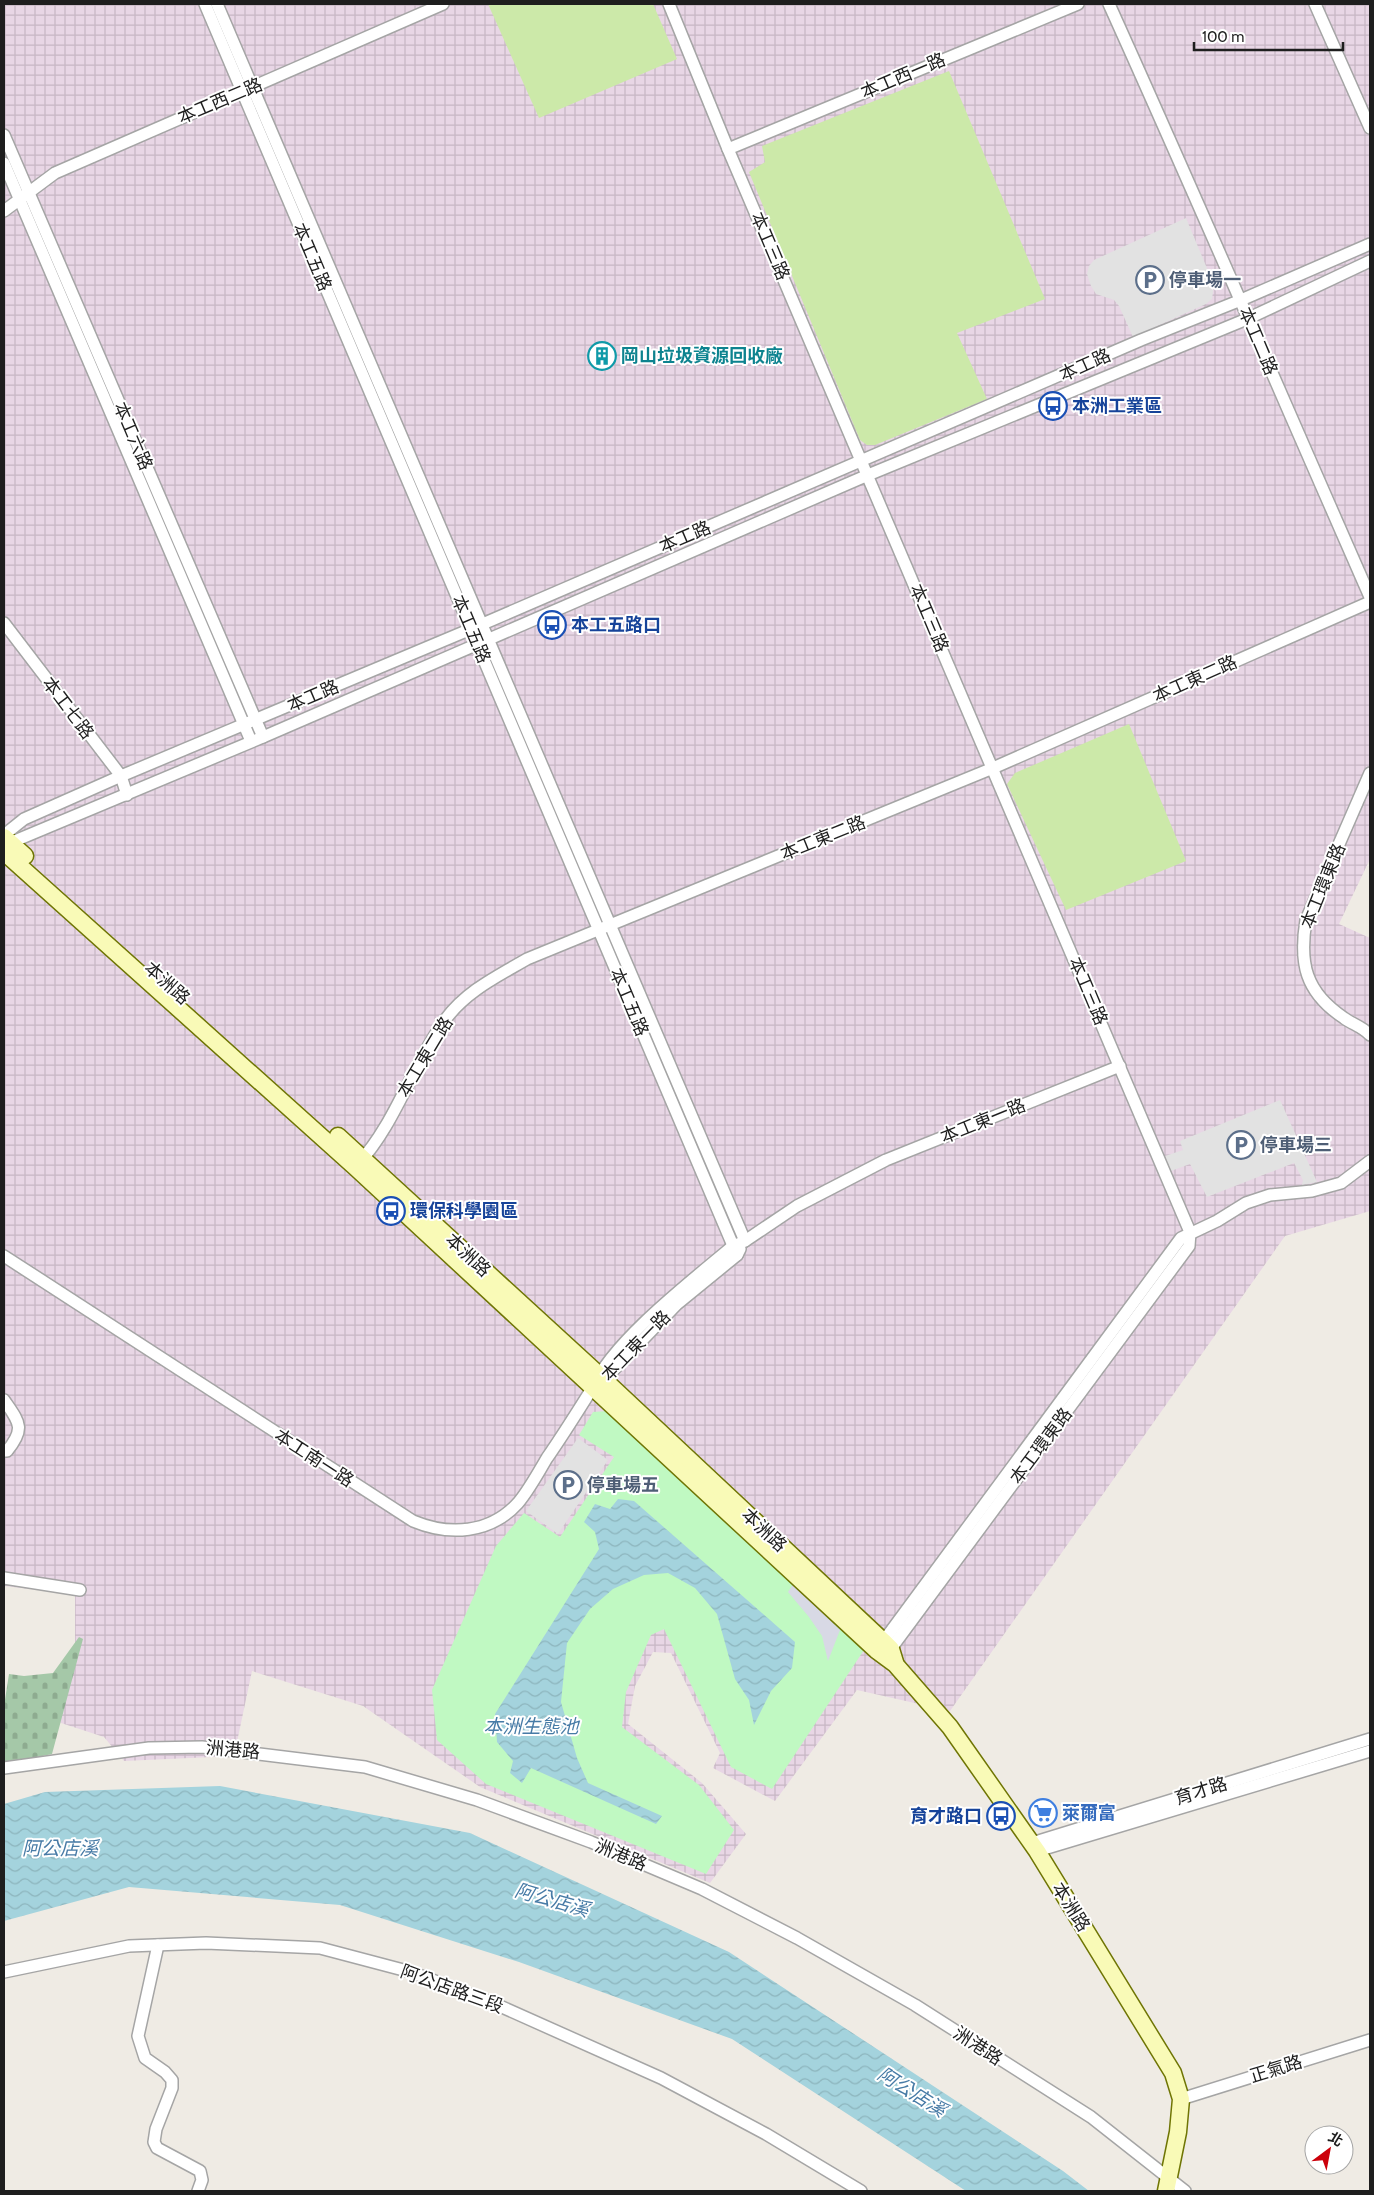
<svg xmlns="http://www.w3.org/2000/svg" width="1374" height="2195" font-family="Cabin,'Noto Sans TC',sans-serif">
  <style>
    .industrial { fill: url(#industrial-grid) }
    .grass { fill: #cce9a9 }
    .cemetery { fill: url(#cemetery-stones) }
    .park { fill: #c0f9c2 }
    .parking { fill: #e2e2e2 }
    .plaza { fill: #d8d9e5 }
    .water { fill: url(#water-waves) }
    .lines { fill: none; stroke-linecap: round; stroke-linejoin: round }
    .minor-casing { stroke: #a5a5a5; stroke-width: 14 }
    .secondary-casing { stroke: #6f7504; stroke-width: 19 }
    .minor { stroke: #fff; stroke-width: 11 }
    .secondary { stroke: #f9fab7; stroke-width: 16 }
    .labels { text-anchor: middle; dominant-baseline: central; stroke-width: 4; stroke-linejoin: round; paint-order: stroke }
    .street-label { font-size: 18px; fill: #1e1e1e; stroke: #fff }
    .service-label { font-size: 18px; font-weight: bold; fill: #4e5e75; stroke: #fff; text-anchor: start }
    .culture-label { font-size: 18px; font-weight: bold; fill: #0d838f; stroke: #fff; text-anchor: start }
    .transit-label { font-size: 18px; font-weight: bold; fill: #164399; stroke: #fff; text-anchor: start }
    .shop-label { font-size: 18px; font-weight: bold; fill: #366cbe; stroke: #fff; text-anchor: start }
    .water-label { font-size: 19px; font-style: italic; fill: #477ba6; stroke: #fff }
  </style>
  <defs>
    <pattern id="industrial-grid" width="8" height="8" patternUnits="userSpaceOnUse" patternTransform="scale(1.25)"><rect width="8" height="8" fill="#e8d6e5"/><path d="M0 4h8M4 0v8" fill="none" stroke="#c7b7c4"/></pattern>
    <pattern id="cemetery-stones" width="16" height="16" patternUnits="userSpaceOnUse" patternTransform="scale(1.25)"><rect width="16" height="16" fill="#a5c8a8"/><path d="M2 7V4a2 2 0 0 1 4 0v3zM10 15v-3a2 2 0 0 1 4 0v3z" fill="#8eab90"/></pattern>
    <pattern id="water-waves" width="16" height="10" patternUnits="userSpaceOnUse" patternTransform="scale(1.25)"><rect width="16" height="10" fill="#a4d3dd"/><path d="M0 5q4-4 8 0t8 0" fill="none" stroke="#8db5bd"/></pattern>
  </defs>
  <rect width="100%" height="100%" fill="#efebe4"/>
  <polygon class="industrial" points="4,4 1370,4 1370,859 1339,924 1370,938 1370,1211 1285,1236 950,1711 857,1690 775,1801 713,1768 720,1753 671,1653 653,1652 635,1686 628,1724 702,1783 746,1834 710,1883 480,1787 363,1706 252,1671 234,1756 124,1761 104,1737 58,1722 75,1653 75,1594 4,1586"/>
  <g class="grass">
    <polygon points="488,4 653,4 677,59 539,118"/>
    <polygon points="949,71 1045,299 957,333 987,399 875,445 867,445 860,440 749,172 765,162 762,146"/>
    <polygon points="1129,724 1186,861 1066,910 1007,784 1015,773"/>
  </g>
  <polygon class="cemetery" points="79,1637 83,1639 52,1754 4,1764 4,1706 9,1674 24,1676 53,1673"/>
  <polygon class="park" points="608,1411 864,1650 772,1789 731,1767 664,1629 651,1635 626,1692 622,1727 699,1785 734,1830 706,1874 486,1784 437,1740 432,1690 496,1546 524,1513 560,1537 614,1457 579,1435 593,1412"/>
  <g class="parking">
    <polygon points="1186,218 1214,285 1212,299 1206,304 1133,337 1119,306 1114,300 1096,294 1091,286 1087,274 1089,266 1094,260"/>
    <polygon points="1280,1100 1317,1182 1302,1185 1303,1180 1294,1163 1207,1197 1190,1164 1171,1171 1165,1156 1183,1150 1180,1141"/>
    <polygon points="578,1438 608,1460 558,1534 526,1511"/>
  </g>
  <polygon class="plaza" points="793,1584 840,1630 828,1661 822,1636 809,1617 788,1592"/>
  <g class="water">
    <polygon points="618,1499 634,1501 795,1642 792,1668 771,1691 754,1725 749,1700 735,1679 717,1614 695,1588 668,1573 644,1575 613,1589 590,1609 567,1643 561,1702 577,1758 588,1783 662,1816 656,1824 531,1768 522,1783 510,1773 513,1761 497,1742 495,1714 599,1549 595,1532 584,1522 595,1504 610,1509"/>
    <polygon points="220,1786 470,1833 729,1952 1063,2171 1089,2191 966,2191 732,2039 519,1962 340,1905 129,1887 4,1921 4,1804 45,1792"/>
  </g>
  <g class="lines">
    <defs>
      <g id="minor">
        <polyline points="205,4 737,1255"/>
        <polyline points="217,4 745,1241"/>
        <polyline points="669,4 728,149 1190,1232 1189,1246 887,1654"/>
        <path d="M1109,4C1198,201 1283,399 1370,597"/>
        <polyline points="1315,4 1370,128"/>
        <polyline points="4,135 263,737"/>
        <polyline points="728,149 1078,4"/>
        <polyline points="4,163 251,741"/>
        <polyline points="4,211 55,173 443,4"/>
        <polyline points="4,623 121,776 127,795"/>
        <path d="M1370,773L1306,920C1299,963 1305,992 1344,1018C1352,1024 1363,1027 1370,1035"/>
        <polyline points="4,835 24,819 121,776 471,629 1141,340 1241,300 1370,244"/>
        <polyline points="5,845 263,737 868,475 1247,319 1370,261"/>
        <path d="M358,1164C396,1123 412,1065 445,1020C466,991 498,976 527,959L993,768L1370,602"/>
        <path d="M4,1256L413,1521C449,1536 490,1534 518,1503C529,1490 538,1473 547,1458C563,1435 578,1411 593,1387C614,1340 693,1280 733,1246L745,1241L797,1206L886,1160L1120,1066"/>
        <polyline points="601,1383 677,1304 737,1255 740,1249"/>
        <path d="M4,1400C19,1422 26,1428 7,1451H4"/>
        <polyline points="4,1578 80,1590"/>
        <polyline points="880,1646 1181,1238 1217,1221 1246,1203 1270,1195 1312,1191 1341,1183 1370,1161"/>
        <polyline points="4,1768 149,1748 202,1747 365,1767 477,1800 591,1842 702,1889 797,1938 915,2005 1091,2117 1185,2191"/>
        <polyline points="1032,1843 1370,1739"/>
        <polyline points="1037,1851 1370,1751"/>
        <polyline points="158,1945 138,2036 145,2058 165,2072 172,2080 172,2088 156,2129 154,2142 157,2148 200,2171 202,2180 198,2191"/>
        <polyline points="4,1972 129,1946 206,1943 320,1948 411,1972 493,2003 661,2078 766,2134 861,2191"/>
        <polyline points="1181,2099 1370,2040"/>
      </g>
      <g id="secondary">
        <polyline points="4,837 25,856"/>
        <polyline points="4,852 355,1167 876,1650 895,1664 950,1727 1037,1851 1173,2073 1181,2099 1178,2132 1166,2191"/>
        <polyline points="338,1136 599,1375 883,1641 891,1649 895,1662"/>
      </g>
    </defs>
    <use href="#minor" class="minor-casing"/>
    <use href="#secondary" class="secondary-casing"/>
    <use href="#minor" class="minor"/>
    <use href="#secondary" class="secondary"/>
  </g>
  <defs>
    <symbol id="parking-ring" viewBox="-11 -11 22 22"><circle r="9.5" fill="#fff" stroke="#5c6f8a" stroke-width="1.5"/><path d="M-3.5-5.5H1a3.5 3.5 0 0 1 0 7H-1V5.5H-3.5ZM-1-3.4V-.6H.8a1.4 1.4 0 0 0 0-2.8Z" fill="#5c6f8a"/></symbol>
    <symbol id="building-ring" viewBox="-11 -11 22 22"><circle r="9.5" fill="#fff" stroke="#0f9aa8" stroke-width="1.5"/><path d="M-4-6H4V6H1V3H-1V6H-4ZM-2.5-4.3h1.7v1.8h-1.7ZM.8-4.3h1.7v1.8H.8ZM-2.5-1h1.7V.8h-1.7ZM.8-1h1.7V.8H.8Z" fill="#0f9aa8"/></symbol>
    <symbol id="bus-ring" viewBox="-11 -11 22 22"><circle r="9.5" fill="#fff" stroke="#1a4fb4" stroke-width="1.5"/><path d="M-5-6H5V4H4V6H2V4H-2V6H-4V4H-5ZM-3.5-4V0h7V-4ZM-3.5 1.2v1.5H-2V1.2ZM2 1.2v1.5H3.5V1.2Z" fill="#1a4fb4"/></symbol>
    <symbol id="supermarket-ring" viewBox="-11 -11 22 22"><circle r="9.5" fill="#fff" stroke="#3f7fe0" stroke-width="1.5"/><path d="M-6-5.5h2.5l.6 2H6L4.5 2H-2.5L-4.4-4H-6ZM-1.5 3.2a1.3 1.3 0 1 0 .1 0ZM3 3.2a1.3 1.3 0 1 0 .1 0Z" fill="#3f7fe0"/></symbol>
  </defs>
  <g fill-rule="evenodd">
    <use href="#parking-ring" x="1134" y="264" width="32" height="32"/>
    <use href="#building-ring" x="586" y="340" width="32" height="32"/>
    <use href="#bus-ring" x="1037" y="390" width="32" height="32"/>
    <use href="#bus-ring" x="536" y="609" width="32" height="32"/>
    <use href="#parking-ring" x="1225" y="1129" width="32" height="32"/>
    <use href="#bus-ring" x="375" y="1195" width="32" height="32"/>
    <use href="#parking-ring" x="552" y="1469" width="32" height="32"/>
    <use href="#supermarket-ring" x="1027" y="1797" width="32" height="32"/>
    <use href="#bus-ring" x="985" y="1800" width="32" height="32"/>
  </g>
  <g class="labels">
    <g class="street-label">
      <text transform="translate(903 76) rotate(-23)">本工西一路</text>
      <text transform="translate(220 101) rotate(-23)">本工西二路</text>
      <text transform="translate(770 246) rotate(67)">本工三路</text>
      <text transform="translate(312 257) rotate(67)">本工五路</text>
      <text transform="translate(1258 341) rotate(67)">本工二路</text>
      <text transform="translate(1085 365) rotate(-24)">本工路</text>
      <text transform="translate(133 436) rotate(67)">本工六路</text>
      <text transform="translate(685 537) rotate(-23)">本工路</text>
      <text transform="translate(929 618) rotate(67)">本工三路</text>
      <text transform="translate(471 629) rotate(67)">本工五路</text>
      <text transform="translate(1195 679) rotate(-24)">本工東二路</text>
      <text transform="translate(313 696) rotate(-23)">本工路</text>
      <text transform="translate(68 708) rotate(53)">本工七路</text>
      <text transform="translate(823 838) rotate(-22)">本工東二路</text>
      <text transform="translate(1323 886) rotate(-68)">本工環東路</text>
      <text transform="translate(167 983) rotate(42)">本洲路</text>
      <text transform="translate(1088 991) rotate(67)">本工三路</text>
      <text transform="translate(629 1002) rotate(67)">本工五路</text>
      <text transform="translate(425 1057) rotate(-59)">本工東二路</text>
      <text transform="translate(983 1121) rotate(-22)">本工東一路</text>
      <text transform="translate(468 1255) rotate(43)">本洲路</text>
      <text transform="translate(636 1346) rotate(-46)">本工東一路</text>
      <text transform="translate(1041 1446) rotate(-53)">本工環東路</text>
      <text transform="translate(314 1458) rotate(33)">本工南一路</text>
      <text transform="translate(764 1530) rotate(43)">本洲路</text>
      <text transform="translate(233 1750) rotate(5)">洲港路</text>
      <text transform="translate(1201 1791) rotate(-17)">育才路</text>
      <text transform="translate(621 1855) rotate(23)">洲港路</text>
      <text transform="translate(1071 1907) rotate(58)">本洲路</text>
      <text transform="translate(452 1989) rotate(20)">阿公店路三段</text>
      <text transform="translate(978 2046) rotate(33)">洲港路</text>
      <text transform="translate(1276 2069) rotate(-17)">正氣路</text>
    </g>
    <g class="service-label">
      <text x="1169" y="280">停車場一</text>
      <text x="1260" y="1145">停車場三</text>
      <text x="587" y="1485">停車場五</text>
    </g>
    <g class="culture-label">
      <text x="621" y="356">岡山垃圾資源回收廠</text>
    </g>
    <g class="transit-label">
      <text x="1072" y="406">本洲工業區</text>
      <text x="571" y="625">本工五路口</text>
      <text x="410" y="1211">環保科學園區</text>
      <text x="982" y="1816" text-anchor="end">育才路口</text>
    </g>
    <g class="shop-label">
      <text x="1062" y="1813">萊爾富</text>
    </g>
    <g class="water-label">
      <text x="531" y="1726">本洲生態池</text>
      <text x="60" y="1848">阿公店溪</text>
      <text transform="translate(552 1900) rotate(16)">阿公店溪</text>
      <text transform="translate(912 2092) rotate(32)">阿公店溪</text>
    </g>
  </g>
  <rect width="1374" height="2195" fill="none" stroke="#1e1e1e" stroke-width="10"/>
  <g transform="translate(1329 2150) rotate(32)"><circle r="24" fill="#ffffff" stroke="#a5a5a5"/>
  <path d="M0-4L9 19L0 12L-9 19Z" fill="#cc000a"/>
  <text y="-8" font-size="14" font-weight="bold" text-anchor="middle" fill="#1e1e1e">北</text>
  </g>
  <path d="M1194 42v8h149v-8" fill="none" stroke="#1e1e1e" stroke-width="2.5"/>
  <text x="1202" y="42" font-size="15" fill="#1e1e1e" stroke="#ffffff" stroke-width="4" paint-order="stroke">100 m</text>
</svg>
